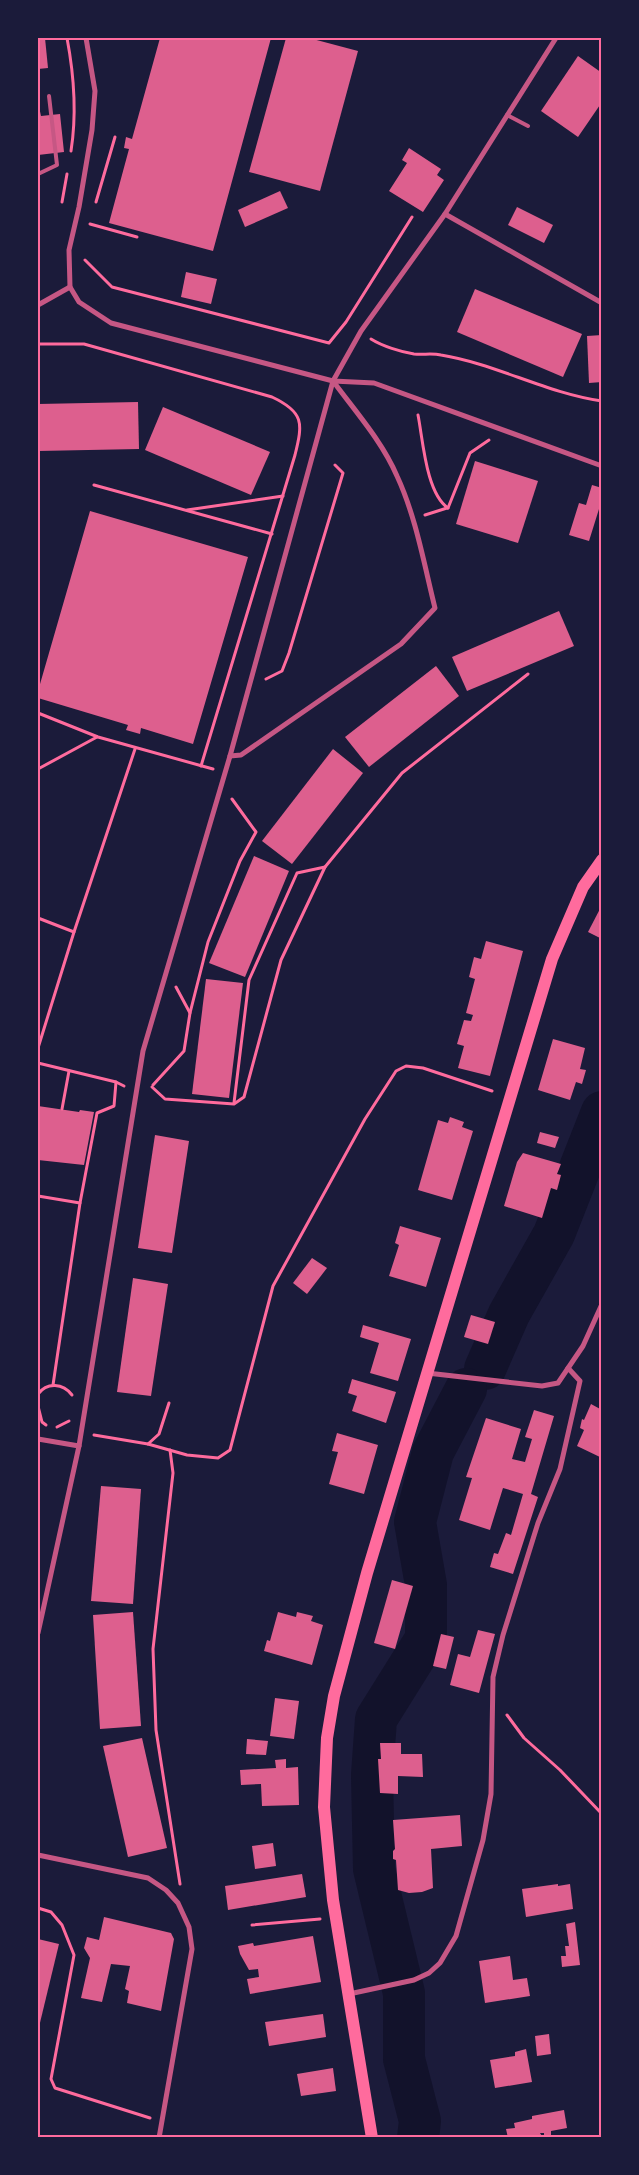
<svg xmlns="http://www.w3.org/2000/svg" width="639" height="2175" font-family="Spectral,serif">
  <style>
    .lines { fill: none; stroke-linecap: round; stroke-linejoin: round }
    .river { stroke: #12122b; stroke-width: 42 }
    .building { fill: #dd5f8e }
    .path { stroke: #ff6b9d; stroke-width: 3 }
    .service { stroke: #c65784; stroke-width: 4 }
    .minor { stroke: #c65784; stroke-width: 5 }
    .primary { stroke: #ff6b9d; stroke-width: 12 }
    .neatline { fill: none; stroke: #ff6b9d; stroke-width: 2 }
  </style>
  <rect width="100%" height="100%" fill="#1b1b3a"/>
  <g class="lines">
    <g class="river">
      <polyline points="485,1369 509,1314 554,1234 602,1112"/>
      <polyline points="418,2138 420,2121 404,2059 404,1993 374,1869 372,1775 376,1719 426,1639 426,1585 415,1522 433,1452 466,1389"/>
    </g>
  </g>
  <g class="building">
    <polygon points="38,38 45,38 48,68 38,69"/>
    <polygon points="160,38 271,38 213,251 109,223 129,149 124,148 126,137 132,139"/>
    <polygon points="286,38 309,38 358,51 320,191 249,172"/>
    <polygon points="578,56 602,73 602,102 578,137 541,111"/>
    <polygon points="38,102 41,116 60,114 64,152 38,155"/>
    <polygon points="409,148 441,169 437,175 444,180 423,212 389,191 407,163 402,160"/>
    <polygon points="280,191 288,208 245,227 238,210"/>
    <polygon points="517,207 553,225 544,243 508,225"/>
    <polygon points="186,272 217,279 211,304 181,297"/>
    <polygon points="475,289 582,334 563,377 457,332"/>
    <polygon points="602,335 602,382 589,383 587,336"/>
    <polygon points="138,402 139,449 38,451 38,404"/>
    <polygon points="163,407 270,452 251,495 145,450"/>
    <polygon points="475,461 538,481 518,543 456,524"/>
    <polygon points="592,485 602,488 602,510 599,509 589,541 569,535 579,503 586,505"/>
    <polygon points="90,511 248,557 193,744 141,728 140,734 126,730 128,725 38,698 38,691"/>
    <polygon points="559,611 574,646 467,691 452,657"/>
    <polygon points="436,666 459,696 369,767 345,737"/>
    <polygon points="333,749 363,773 292,864 262,841"/>
    <polygon points="254,856 289,871 245,977 209,963"/>
    <polygon points="602,905 602,939 588,932"/>
    <polygon points="486,941 523,951 490,1076 458,1068 464,1046 457,1044 464,1020 471,1021 473,1015 466,1013 475,979 469,977 474,957 481,959"/>
    <polygon points="206,979 243,983 229,1098 192,1094"/>
    <polygon points="553,1039 585,1048 580,1069 586,1070 582,1084 576,1082 570,1100 538,1090"/>
    <polygon points="38,1106 79,1112 80,1110 94,1112 84,1165 38,1160"/>
    <polygon points="450,1117 464,1122 462,1127 473,1131 452,1200 418,1190 438,1120 448,1123"/>
    <polygon points="540,1132 559,1137 555,1148 537,1143"/>
    <polygon points="155,1135 189,1141 172,1253 138,1248"/>
    <polygon points="523,1153 561,1164 557,1174 561,1175 557,1190 551,1188 542,1218 504,1206 517,1162"/>
    <polygon points="400,1226 441,1238 426,1287 389,1276 399,1245 395,1243"/>
    <polygon points="312,1258 327,1268 307,1294 293,1283"/>
    <polygon points="133,1278 168,1284 151,1396 117,1392"/>
    <polygon points="471,1315 495,1322 488,1344 464,1337"/>
    <polygon points="363,1325 411,1339 398,1381 370,1373 379,1343 360,1337"/>
    <polygon points="352,1379 396,1392 386,1423 352,1411 357,1396 348,1393"/>
    <polygon points="591,1404 602,1410 602,1458 577,1446 584,1430 580,1428 582,1419 584,1420"/>
    <polygon points="534,1410 554,1416 531,1494 538,1497 513,1574 490,1567 494,1553 498,1554 506,1533 511,1535 523,1494 503,1488 490,1530 459,1520 472,1478 466,1477 486,1418 521,1429 512,1459 525,1462 532,1439 525,1437"/>
    <polygon points="337,1433 378,1445 364,1494 329,1484 338,1452 332,1451"/>
    <polygon points="101,1486 141,1489 133,1604 91,1601"/>
    <polygon points="392,1580 413,1586 395,1649 374,1643"/>
    <polygon points="133,1612 141,1726 100,1729 93,1615"/>
    <polygon points="278,1612 296,1617 297,1612 313,1616 311,1621 323,1625 312,1665 264,1651 267,1640 270,1641"/>
    <polygon points="478,1630 495,1634 479,1693 450,1685 458,1654 470,1657"/>
    <polygon points="441,1634 454,1637 446,1669 433,1666"/>
    <polygon points="275,1698 299,1701 294,1739 270,1736"/>
    <polygon points="142,1738 167,1848 128,1857 103,1746"/>
    <polygon points="247,1739 268,1741 266,1755 246,1754"/>
    <polygon points="380,1743 401,1743 401,1754 422,1754 423,1777 398,1776 398,1794 380,1793 378,1759 381,1759"/>
    <polygon points="286,1759 286,1768 298,1767 299,1805 262,1806 261,1784 241,1785 240,1770 276,1768 275,1760"/>
    <polygon points="460,1815 462,1846 431,1849 433,1888 422,1892 409,1893 398,1890 396,1860 393,1859 393,1851 395,1849 393,1820"/>
    <polygon points="273,1843 276,1866 255,1869 252,1846"/>
    <polygon points="302,1874 306,1897 228,1910 225,1886"/>
    <polygon points="558,1884 558,1886 570,1884 573,1909 526,1917 522,1889"/>
    <polygon points="104,1917 171,1933 174,1939 161,2011 127,2003 129,1991 125,1989 130,1966 111,1964 102,2002 81,1998 90,1958 84,1948 87,1937 99,1940"/>
    <polygon points="575,1922 580,1965 562,1967 561,1956 566,1956 565,1946 569,1946 566,1924"/>
    <polygon points="313,1936 321,1982 250,1994 247,1979 259,1977 258,1969 249,1970 240,1954 238,1946 253,1943 254,1946"/>
    <polygon points="38,1939 59,1944 38,2031"/>
    <polygon points="510,1956 513,1980 527,1978 530,1996 485,2003 479,1961"/>
    <polygon points="323,2014 326,2037 269,2046 265,2022"/>
    <polygon points="549,2034 551,2054 537,2056 535,2036"/>
    <polygon points="526,2049 532,2082 495,2088 490,2060 515,2056 515,2052"/>
    <polygon points="333,2068 336,2091 301,2096 297,2074"/>
    <polygon points="564,2110 567,2128 551,2131 551,2135 544,2136 544,2133 540,2133 543,2138 508,2138 506,2129 515,2128 514,2123 532,2119 532,2116"/>
  </g>
  <g class="lines">
    <g class="path">
      <path d="M67,38C74,75 77,113 71,151"/>
      <polyline points="62,202 67,174"/>
      <polyline points="96,202 115,137"/>
      <polyline points="90,224 137,237"/>
      <polyline points="85,260 112,287 329,343 346,322 412,217"/>
      <path d="M371,339C382,346 401,352 414,354C423,355 432,353 441,355C496,364 546,393 602,401"/>
      <path d="M38,344H84L272,397C304,412 303,423 295,455L201,766"/>
      <path d="M418,415C423,440 426,493 448,508"/>
      <polyline points="94,485 272,534"/>
      <polyline points="448,508 470,453 489,440"/>
      <polyline points="187,510 283,496"/>
      <polyline points="425,515 447,508"/>
      <polyline points="266,679 282,671 289,653 343,473 335,465"/>
      <polyline points="38,713 98,737 213,769"/>
      <polyline points="38,769 97,737"/>
      <polyline points="38,918 74,932"/>
      <polyline points="190,1013 208,942 240,861 256,832 232,799"/>
      <polyline points="38,1048 74,932 135,749"/>
      <polyline points="38,1063 116,1082 124,1086"/>
      <polyline points="153,1085 184,1051 190,1013 176,987"/>
      <polyline points="152,1087 165,1099 234,1104 244,1097 281,960 325,867 402,773 528,674"/>
      <polyline points="234,1103 249,980 297,873 325,867"/>
      <polyline points="62,1109 69,1071"/>
      <polyline points="38,1196 80,1203"/>
      <polyline points="53,1385 80,1203 97,1113 114,1106 116,1082"/>
      <path d="M38,1394C47,1382 63,1383 72,1395"/>
      <polyline points="38,1406 42,1422 46,1425"/>
      <polyline points="57,1427 69,1421"/>
      <polyline points="94,1435 148,1444 159,1434 169,1403"/>
      <polyline points="148,1444 187,1455 218,1458 230,1450 273,1286 365,1119 396,1071 406,1066 423,1068 492,1091"/>
      <polyline points="170,1450 173,1473 153,1649 156,1730 180,1884"/>
      <polyline points="507,1715 524,1738 560,1770 602,1814"/>
      <polyline points="38,1908 51,1912 62,1925 74,1955 51,2079 55,2088 150,2118"/>
      <polyline points="252,1925 320,1919"/>
    </g>
    <g class="service">
      <polyline points="507,115 528,126"/>
      <polyline points="38,174 57,165 49,96"/>
    </g>
    <g class="minor">
      <polyline points="86,38 95,91 92,130 79,207 69,250 70,287 79,302 111,323 333,381 374,383 602,466"/>
      <polyline points="445,214 602,303"/>
      <polyline points="38,305 70,287"/>
      <path d="M230,756L241,755L401,644L435,608C424,564 416,517 397,476C382,441 355,411 333,381"/>
      <polyline points="427,1373 542,1386 558,1383 583,1346 602,1304"/>
      <polyline points="38,1439 79,1446"/>
      <polyline points="38,1633 79,1446 143,1051 230,756 333,381 361,331 445,214 556,38"/>
      <polyline points="38,1855 148,1878 166,1890 178,1903 189,1927 192,1949 159,2138"/>
      <polyline points="349,1994 414,1980 429,1973 440,1963 456,1936 483,1840 491,1794 493,1677 503,1635 538,1523 560,1469 580,1381 568,1368"/>
    </g>
    <polyline class="primary" points="372,2138 333,1900 324,1807 327,1738 334,1696 367,1573 552,959 583,887 602,860"/>
  </g>
  <rect width="639" height="2175" fill="none" stroke="#1b1b3a" stroke-width="78"/>
  <rect x="39" y="39" width="561" height="2097" class="neatline"/>
</svg>
